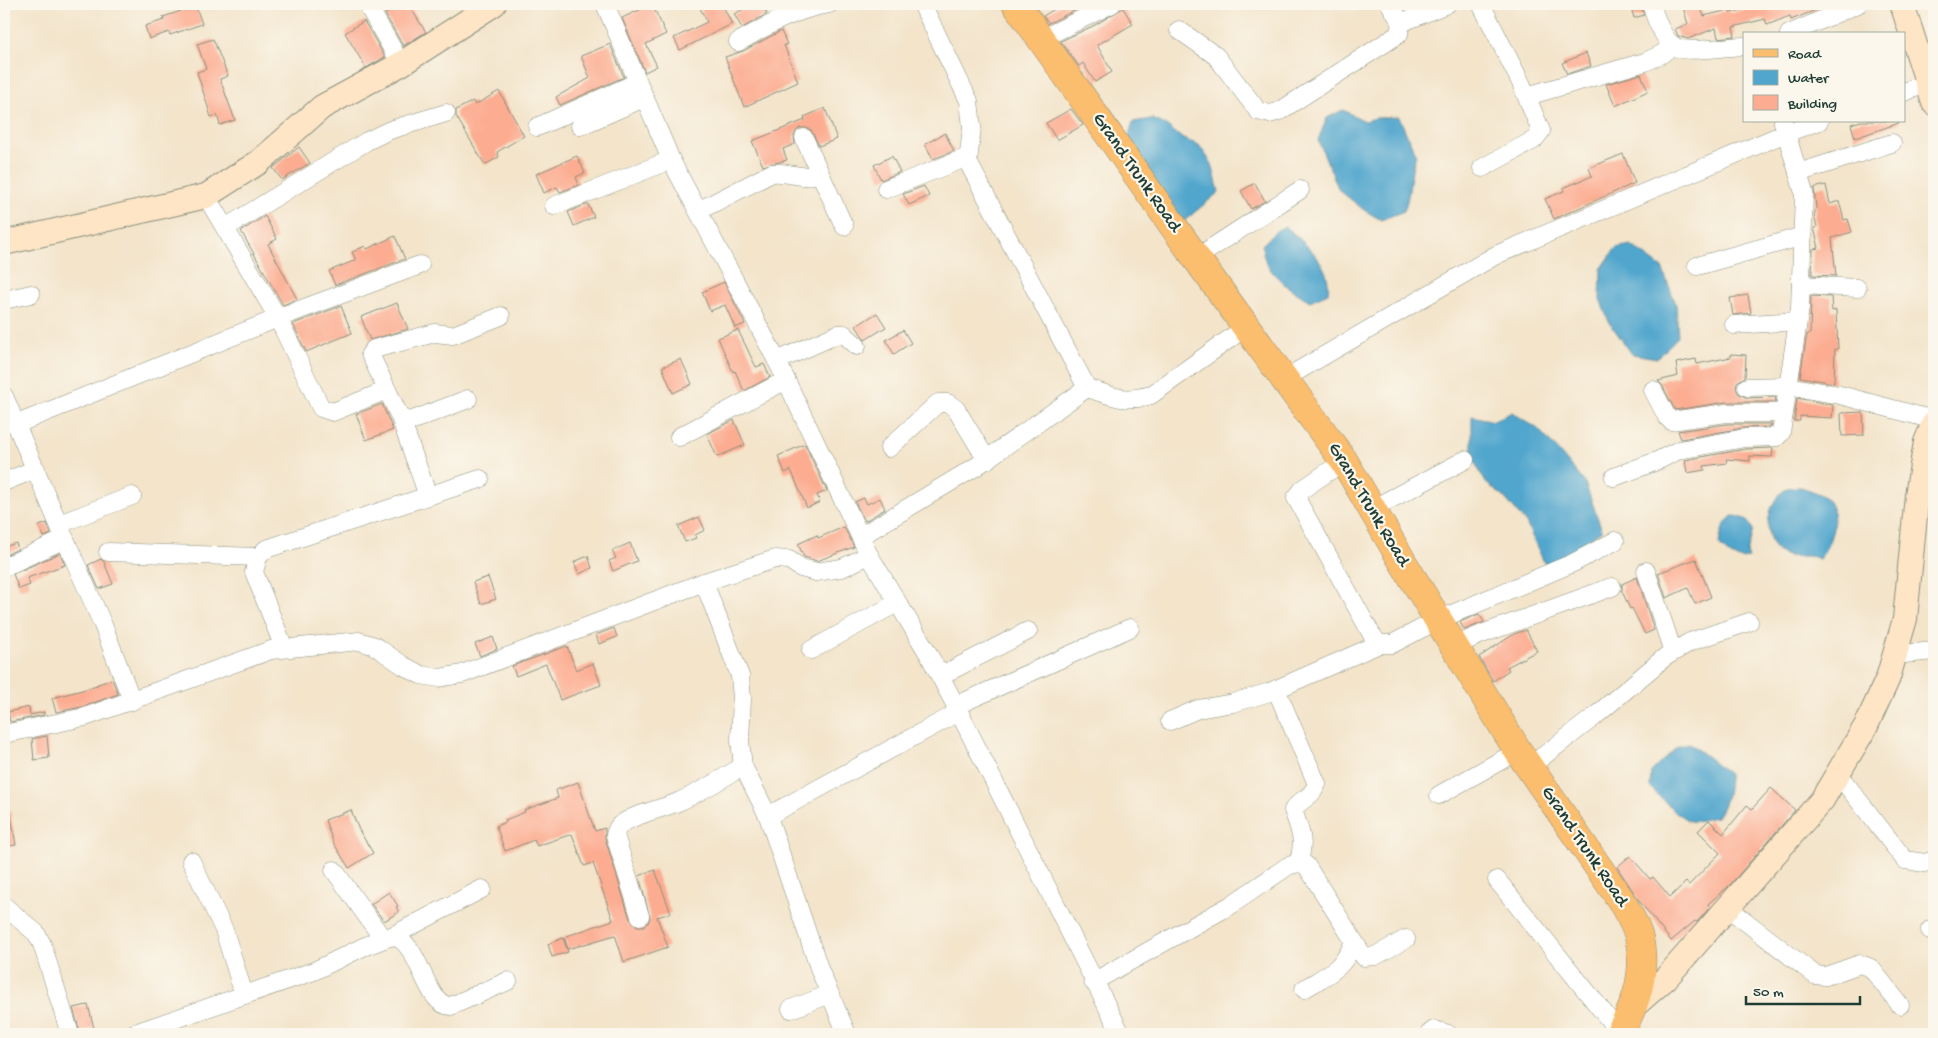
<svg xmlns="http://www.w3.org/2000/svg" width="1938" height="1038" font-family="'Gochi Hand',sans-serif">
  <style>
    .water { fill: #51a6cd; stroke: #387280 }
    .building { fill: #fcac90 }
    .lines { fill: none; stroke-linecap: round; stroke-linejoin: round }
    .street-casing { stroke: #89907f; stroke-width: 19 }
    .secondary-casing { stroke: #89907f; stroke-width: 26 }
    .primary-casing { stroke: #89907f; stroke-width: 29 }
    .street { stroke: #fff; stroke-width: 18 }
    .secondary { stroke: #fde5c5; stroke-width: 24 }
    .primary { stroke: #fbbd6e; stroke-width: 28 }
    .labels { text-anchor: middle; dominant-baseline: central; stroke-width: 4.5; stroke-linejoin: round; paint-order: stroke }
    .street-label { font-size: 19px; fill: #1f3d34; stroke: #fbf7ec }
  </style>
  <rect width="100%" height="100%" fill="#fbf7ec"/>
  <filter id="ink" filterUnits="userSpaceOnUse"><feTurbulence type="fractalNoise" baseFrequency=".02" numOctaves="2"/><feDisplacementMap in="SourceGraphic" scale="10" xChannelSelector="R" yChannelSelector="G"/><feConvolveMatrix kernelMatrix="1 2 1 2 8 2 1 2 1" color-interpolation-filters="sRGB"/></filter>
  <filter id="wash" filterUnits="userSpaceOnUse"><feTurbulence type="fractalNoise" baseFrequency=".0096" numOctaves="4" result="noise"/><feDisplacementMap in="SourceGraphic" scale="20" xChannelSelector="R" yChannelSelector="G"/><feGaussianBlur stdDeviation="1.12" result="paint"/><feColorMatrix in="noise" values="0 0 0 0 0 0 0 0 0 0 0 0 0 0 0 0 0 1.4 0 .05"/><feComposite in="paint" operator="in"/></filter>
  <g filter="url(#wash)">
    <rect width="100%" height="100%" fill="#f3e4ca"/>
    <g class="water">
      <path d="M1343,110L1365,121L1376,118L1399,117L1416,155C1409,174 1411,193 1404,211L1381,220L1364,210L1339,190L1318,140L1327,118Z"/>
      <polygon points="1152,119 1166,125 1183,139 1199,145 1212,164 1219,192 1183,222 1126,144 1133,122"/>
      <path d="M1285,226C1305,244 1332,264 1328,293L1310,301C1288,288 1263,272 1262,245L1276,231Z"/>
      <polygon points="1631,245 1662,268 1676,304 1678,337 1657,358 1632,354 1609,322 1600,299 1601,269 1616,248"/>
      <polygon points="1512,412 1538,429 1561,454 1585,483 1602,530 1547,569 1526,523 1504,497 1486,483 1472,457 1472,416 1494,421"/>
      <path d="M1801,487C1810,490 1824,494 1829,502C1840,519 1830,545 1819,559C1806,552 1794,560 1782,554C1759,542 1767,496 1789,488C1793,487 1797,487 1801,487Z"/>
      <path d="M1732,516C1743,516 1749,521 1753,530L1747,553L1749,558C1733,561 1728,555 1719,544C1721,531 1723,525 1732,516Z"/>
      <path d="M1689,743L1729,774C1729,790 1726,804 1717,817C1709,817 1698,823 1690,821C1680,818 1658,795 1650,787L1651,772L1677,747Z"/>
    </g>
    <g id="blocks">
      <g class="building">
        <polygon points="179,4 195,4 202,24 170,35 169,32 149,39 145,26 164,20 163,17 181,11"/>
        <polygon points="401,4 408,4 426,32 403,46 385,14"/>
        <polygon points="652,4 666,34 646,44 657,66 645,72 622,18"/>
        <polygon points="698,4 722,4 732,24 680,50 674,38 707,22"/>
        <polygon points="754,4 761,4 767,14 742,28 734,14"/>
        <polygon points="1063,4 1082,4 1084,6 1049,23 1043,16"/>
        <polygon points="1630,4 1641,4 1644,15 1634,18"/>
        <polygon points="1682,4 1699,4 1704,16 1729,10 1730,13 1767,4 1831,4 1791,20 1790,16 1767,25 1765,19 1733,27 1735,36 1718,38 1716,28 1688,39 1678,36 1675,29 1688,24"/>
        <polygon points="1123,8 1133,24 1097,45 1112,72 1095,82 1083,63 1079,66 1061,41 1095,25"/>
        <polygon points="364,21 385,57 366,68 345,33"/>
        <polygon points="781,31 787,44 784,45 798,82 744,107 725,57 743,51"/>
        <polygon points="213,39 228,76 220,79 235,120 220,125 217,115 211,117 197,72 206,69 197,44"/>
        <polygon points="610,44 624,77 560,105 556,97 590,78 581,56"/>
        <polygon points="1586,53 1591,66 1567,74 1562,63"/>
        <polygon points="1641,74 1648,91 1615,106 1606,84"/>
        <polygon points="499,91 524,136 497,152 499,157 485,165 456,116 456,110 473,101 475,105"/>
        <polygon points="825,108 837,139 819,146 811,130 806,128 800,128 796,131 794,136 795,144 783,149 787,160 763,166 752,141 805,120 804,117"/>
        <polygon points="1071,109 1083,125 1057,140 1046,123"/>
        <polygon points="1861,121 1899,121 1899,123 1855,138 1851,124"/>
        <polygon points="945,133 954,151 933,159 925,144"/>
        <polygon points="299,147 310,163 282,180 273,168"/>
        <polygon points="1623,154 1635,183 1554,219 1545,199 1564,191 1563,188 1592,176 1589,168"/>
        <polygon points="577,156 585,173 576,177 579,185 560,192 557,187 544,193 536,174"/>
        <polygon points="892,156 900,172 881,180 874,165"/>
        <polygon points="1255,183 1265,201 1251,209 1241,191"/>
        <polygon points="1826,185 1830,204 1839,201 1844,220 1848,219 1852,232 1832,238 1836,276 1812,275 1813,249 1819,248 1814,228 1817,227 1814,216 1816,208 1814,188"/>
        <polygon points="924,186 929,196 909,205 903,194"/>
        <polygon points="588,204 594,217 574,226 568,212"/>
        <polygon points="265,216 277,239 268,244 297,299 283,305 241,231"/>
        <polygon points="395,236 405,259 335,285 329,271 356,260 352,252 365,246 367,249"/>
        <polygon points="724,282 745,324 735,328 725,305 710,311 702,292"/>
        <polygon points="1748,295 1751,313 1733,315 1730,298"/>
        <polygon points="1811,296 1831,297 1832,311 1836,310 1838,349 1835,349 1834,383 1800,377 1807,334 1810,334"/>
        <polygon points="397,303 408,329 370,340 361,317"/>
        <polygon points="341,306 352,333 306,352 293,324"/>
        <polygon points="877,313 886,327 865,340 856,326"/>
        <polygon points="738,330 756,367 764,364 770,377 744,391 735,371 733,372 718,338"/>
        <polygon points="903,330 911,343 894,354 886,340"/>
        <polygon points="1731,354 1746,355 1745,377 1737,382 1736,388 1738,393 1747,398 1776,397 1775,402 1726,402 1675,410 1662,385 1658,381 1678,376 1676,363 1696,359 1697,364 1731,357"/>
        <polygon points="681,359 692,384 673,393 662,367"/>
        <polygon points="1797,398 1833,405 1832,418 1800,416 1800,421 1794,421"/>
        <polygon points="382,404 393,430 366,440 356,414"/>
        <polygon points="1863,412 1864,435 1842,436 1841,413"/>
        <polygon points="734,420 745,445 717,457 707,434"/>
        <polygon points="1727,424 1772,424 1771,427 1743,428 1681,439 1678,431"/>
        <polygon points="805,444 827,491 817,495 820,502 807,508 791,470 785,473 778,456"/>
        <polygon points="1773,448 1772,457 1750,456 1750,461 1726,459 1727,463 1704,466 1705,470 1687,473 1685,460 1746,449"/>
        <polygon points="864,498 867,504 880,498 885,509 865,521 855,502"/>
        <polygon points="699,517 705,530 695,535 696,538 685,542 678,526"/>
        <polygon points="47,523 51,534 44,537 39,526"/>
        <polygon points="844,527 854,547 817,561 804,557 798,544 817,535 818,538"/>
        <polygon points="16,543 18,549 6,555 4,547"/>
        <polygon points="630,543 637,561 613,571 609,561 616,558 612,551"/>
        <polygon points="60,553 65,565 27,578 30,585 19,589 13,574"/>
        <polygon points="588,556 592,568 579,574 574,562"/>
        <polygon points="101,559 104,562 113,584 99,589 88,565"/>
        <polygon points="1696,559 1711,597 1695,604 1688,588 1666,598 1658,573"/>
        <polygon points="488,577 496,599 481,604 473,582"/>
        <polygon points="1637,577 1654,630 1645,634 1632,608 1630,609 1622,591 1622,584"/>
        <polygon points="1479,614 1484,622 1464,630 1460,622"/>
        <polygon points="614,628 617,637 599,644 596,635"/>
        <polygon points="1526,630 1537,651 1507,667 1509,670 1493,681 1479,657 1514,634"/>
        <polygon points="493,637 497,649 480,656 475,644"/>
        <polygon points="567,646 576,670 593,663 601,685 560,700 546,664 516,676 512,666"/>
        <polygon points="112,679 118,694 82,707 56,712 52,698 97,686 96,685"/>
        <polygon points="29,707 30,715 44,712 44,715 10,722 8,712"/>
        <polygon points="47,736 49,758 34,760 32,739"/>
        <polygon points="578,782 595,831 605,828 605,838 630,919 637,926 644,926 648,923 650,918 639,876 655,870 671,913 657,917 668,947 624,962 615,935 568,949 564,937 613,920 593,863 584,866 572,834 537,846 534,840 505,851 496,826 506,822 505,820 525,812 524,810 558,798 556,790"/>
        <polygon points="1771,788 1795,810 1730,885 1708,904 1710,907 1697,922 1695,921 1671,941 1640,902 1617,867 1630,856 1650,879 1653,877 1670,897 1686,882 1689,885 1720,853 1698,831 1709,820 1723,834 1747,805 1752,809"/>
        <polygon points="4,810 10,810 16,845 4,847"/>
        <polygon points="351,810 359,830 373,853 349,868 333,842 325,820"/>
        <polygon points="389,892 398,906 396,907 399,912 384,921 371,904"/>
        <polygon points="563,938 568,952 552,957 548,944"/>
        <polygon points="88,1005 94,1028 80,1032 73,1008"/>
      </g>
    </g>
  </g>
  <g filter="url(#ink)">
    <use href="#blocks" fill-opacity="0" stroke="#89907f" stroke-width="1"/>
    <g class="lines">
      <defs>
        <g id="street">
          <polyline points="367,4 401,64"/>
          <polyline points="605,4 671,160 777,361 869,555 928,653 959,712 1121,1034"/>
          <path d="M922,4L969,101L972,127L968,162L1087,388C1113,396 1123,403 1151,395L1246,327"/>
          <polyline points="1481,4 1521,83 1541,131 1534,140 1482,168"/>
          <path d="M1651,4C1655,17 1663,40 1675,47C1688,54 1728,46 1744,46"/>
          <polyline points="1401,23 1447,4"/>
          <polyline points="1179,30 1216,56 1258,111 1270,114 1280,111 1399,34 1401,23 1390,4"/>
          <polyline points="1789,34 1858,4"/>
          <polyline points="1041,39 1112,4"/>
          <path d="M738,42C767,26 795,9 829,4"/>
          <polyline points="1904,92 1928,83"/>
          <polyline points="1527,96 1645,62 1662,54 1673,45"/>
          <polyline points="580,126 644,98"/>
          <polyline points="537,127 638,82"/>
          <polyline points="804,138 844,226"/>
          <polyline points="1798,173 1892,143"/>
          <polyline points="886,189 968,157"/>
          <polyline points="206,196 278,318 321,408 333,412 387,390"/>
          <polyline points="554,206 671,160"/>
          <path d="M698,211L772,173C792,171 798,181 819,173"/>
          <polyline points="225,228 367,141 390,130 446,113"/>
          <polyline points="1196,258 1300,190"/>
          <polyline points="1697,266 1803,236"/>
          <polyline points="1801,285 1857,288"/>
          <polyline points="4,300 31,294"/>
          <polyline points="1734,325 1798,321"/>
          <polyline points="777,361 838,334 844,334 857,346"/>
          <polyline points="1284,379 1496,255 1786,133 1819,121"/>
          <polyline points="1747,387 1787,386 1840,395 1934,420"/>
          <polyline points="1653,390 1667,417 1671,421 1726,413 1783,413"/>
          <polyline points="4,396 65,539 4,567"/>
          <polyline points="468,399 413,420 407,421 400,417 370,354 374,349 435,333 453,335 501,316"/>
          <polyline points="400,417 428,496"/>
          <polyline points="17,424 278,318 420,265"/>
          <polyline points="679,437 786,380"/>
          <polyline points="889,448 938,403 948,403 956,409 987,460"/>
          <polyline points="1344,461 1303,489 1296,498 1372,635 1379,644"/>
          <polyline points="1614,477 1657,461 1679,450 1745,438 1777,437 1781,433 1800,308 1804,193 1783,122"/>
          <polyline points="4,482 36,469"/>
          <polyline points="1372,509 1465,460"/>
          <polyline points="59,524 132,496"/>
          <polyline points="861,536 977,466 1087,388"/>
          <polyline points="65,539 103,625 132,701"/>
          <polyline points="108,552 258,557"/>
          <polyline points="1646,571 1673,652"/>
          <polyline points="704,582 740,676 742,698 740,741 743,766 768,816 820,971 847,1034"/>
          <polyline points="1454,646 1482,634 1612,587"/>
          <polyline points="284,648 254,572 258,557 266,549 480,479"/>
          <polyline points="811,650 897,603"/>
          <polyline points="1894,655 1934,651"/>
          <polyline points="940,676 1028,631"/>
          <path d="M1276,689L1317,784C1311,799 1301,798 1293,810C1300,830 1306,842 1298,863"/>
          <polyline points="955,706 1130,628"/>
          <polyline points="1170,721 1198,709 1233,703 1270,692 1379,644 1392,644 1438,620 1573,563 1615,541"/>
          <polyline points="4,734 85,717 271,650 359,641 375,646 404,666 421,675 439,678 462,674 704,582 775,559 789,560 801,568 816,572 842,568 869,555"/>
          <polyline points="1529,767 1594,717 1665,657 1690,642 1749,622"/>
          <polyline points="1838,774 1905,860 1925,863 1934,860"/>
          <polyline points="1439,795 1518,751"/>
          <polyline points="768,816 959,712"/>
          <polyline points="191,861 224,930 244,995"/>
          <polyline points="334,870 383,939"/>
          <polyline points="1497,880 1620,1033"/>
          <polyline points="4,906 36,933 42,944 70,1034"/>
          <polyline points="1728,908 1815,975 1826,976 1860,964 1866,966 1871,968 1900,1005"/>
          <path d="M640,916L615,835C616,831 617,828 620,825C636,813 660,810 678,802C701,792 722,779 743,766"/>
          <polyline points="1930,930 1934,928"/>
          <polyline points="392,936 482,889"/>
          <polyline points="1093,982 1231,905 1288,866 1298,863 1306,865 1364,957 1375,956 1406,939"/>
          <path d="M1304,989C1325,976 1345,968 1353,943"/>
          <polyline points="791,1009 830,994"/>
          <path d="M132,1034L314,971L363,947L392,936C421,941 424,1006 451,1006L508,981"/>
          <polyline points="1429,1034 1434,1030 1448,1034"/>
        </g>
        <g id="secondary">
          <polyline points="1902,4 1934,103"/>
          <polyline points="4,243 206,196 259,162 322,107 401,64 494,4"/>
          <polyline points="1634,1006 1666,978 1822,800 1866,726 1888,678 1905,619 1917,495 1926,442 1934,423"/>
        </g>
        <path id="primary" d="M1016,4L1196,258L1344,461L1401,559L1518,751L1621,900C1627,911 1634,922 1638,934C1648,969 1636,1005 1619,1034"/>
      </defs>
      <use href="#street" class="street-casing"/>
      <use href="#secondary" class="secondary-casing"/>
      <use href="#primary" class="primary-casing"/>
      <use href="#street" class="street"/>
      <use href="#secondary" class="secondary"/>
      <use href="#primary" class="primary"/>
    </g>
  </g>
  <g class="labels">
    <g class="street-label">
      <text transform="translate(1136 173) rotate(55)">Grand Trunk Road</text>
      <text transform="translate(1368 505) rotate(59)">Grand Trunk Road</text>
      <text transform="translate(1584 847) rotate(56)">Grand Trunk Road</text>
    </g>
  </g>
  <rect width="1938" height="1038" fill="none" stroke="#fbf7ec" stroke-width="20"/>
  <rect x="1743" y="32" width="162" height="90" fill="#fbf7ec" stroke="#a3ada2"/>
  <rect x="1753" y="49" width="25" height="8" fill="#fbbd6e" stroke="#a3ada2"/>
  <text x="1788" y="58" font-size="15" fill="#1f3d34">Road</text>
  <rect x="1753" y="70" width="25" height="15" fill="#51a6cd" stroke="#a3ada2"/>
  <text x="1788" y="82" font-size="15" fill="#1f3d34">Water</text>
  <rect x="1753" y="95" width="25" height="15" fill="#fcac90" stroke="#a3ada2"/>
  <text x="1788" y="108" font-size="15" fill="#1f3d34">Building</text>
  <path d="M1746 996v8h114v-8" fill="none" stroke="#1f3d34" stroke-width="2.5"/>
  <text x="1753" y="996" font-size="15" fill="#1f3d34" stroke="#fbf7ec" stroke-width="4" paint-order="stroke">50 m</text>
</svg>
